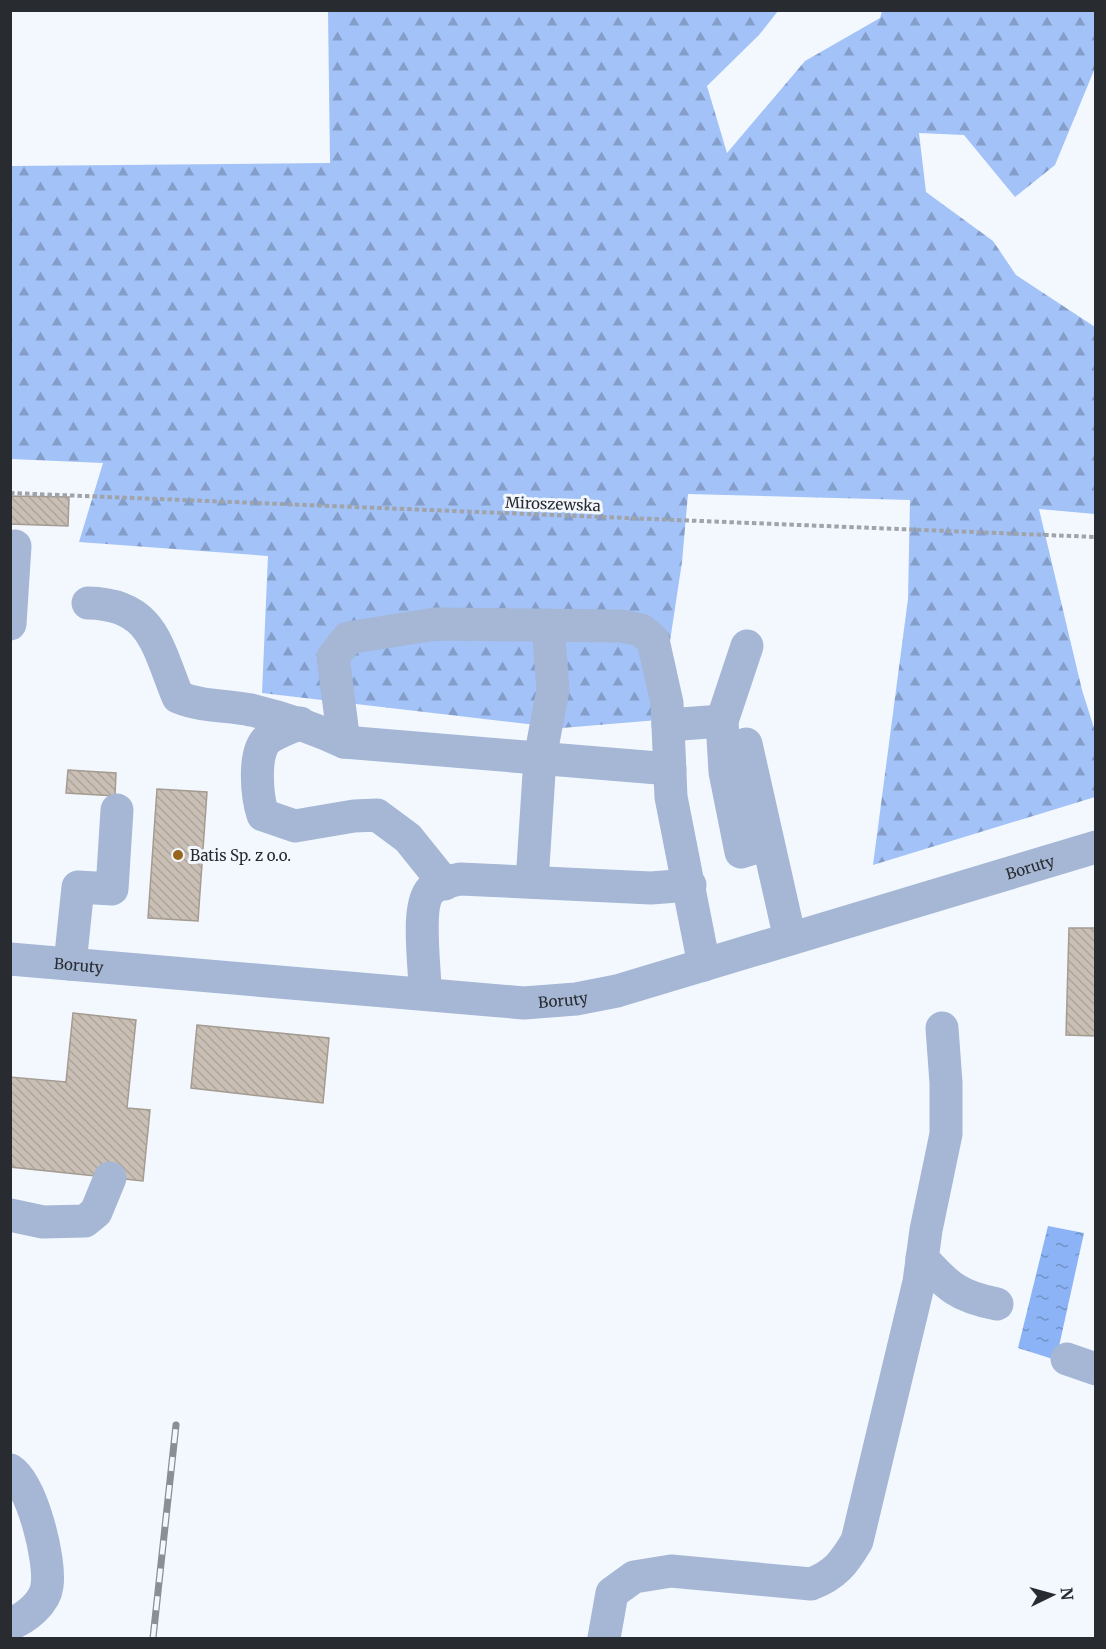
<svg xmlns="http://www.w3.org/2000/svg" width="1106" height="1649" font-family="Merriweather,serif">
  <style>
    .forest { fill: url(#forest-firs) }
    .water { fill: url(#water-ripples) }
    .building { fill: url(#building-back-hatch); stroke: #a49b91; stroke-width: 1.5 }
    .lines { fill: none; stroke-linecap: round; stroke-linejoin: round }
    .path { stroke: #a0a4aa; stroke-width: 4; stroke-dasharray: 4.5 3; stroke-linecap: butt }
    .minor { stroke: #a5b7d5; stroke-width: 33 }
    .rail-casing { stroke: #8b8f94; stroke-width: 7 }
    .rail { stroke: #f3f8ff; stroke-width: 4.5; stroke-dasharray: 14; stroke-linecap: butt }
    .poi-dot { fill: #99641b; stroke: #f3f8ff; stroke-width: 2 }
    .labels { text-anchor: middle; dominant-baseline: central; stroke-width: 6; stroke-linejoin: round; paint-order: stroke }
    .street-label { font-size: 15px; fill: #282b2f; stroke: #f3f8ff }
    .poi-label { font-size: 15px; fill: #282b2f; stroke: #f3f8ff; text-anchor: start }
  </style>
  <defs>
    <pattern id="forest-firs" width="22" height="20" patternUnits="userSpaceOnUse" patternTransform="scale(1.5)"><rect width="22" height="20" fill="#a2c2f8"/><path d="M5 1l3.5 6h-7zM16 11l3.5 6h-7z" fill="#849ec9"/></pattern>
    <pattern id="water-ripples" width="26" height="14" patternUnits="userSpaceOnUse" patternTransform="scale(1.5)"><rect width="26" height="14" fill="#8bb3f5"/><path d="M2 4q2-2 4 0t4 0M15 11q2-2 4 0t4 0" fill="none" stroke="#7292c7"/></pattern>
    <pattern id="building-back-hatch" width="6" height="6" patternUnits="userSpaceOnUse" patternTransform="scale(1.5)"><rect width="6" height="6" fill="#c9bfb5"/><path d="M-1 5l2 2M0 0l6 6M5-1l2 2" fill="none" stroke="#ada49c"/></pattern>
  </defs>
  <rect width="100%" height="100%" fill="#f3f8ff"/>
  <polygon class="forest" points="328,11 778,11 759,35 707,86 727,153 805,61 880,18 882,11 1095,11 1095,68 1055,165 1015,197 964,135 919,133 926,192 993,241 1016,275 1095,327 1095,514 1039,509 1082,690 1095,731 1095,797 873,865 908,599 910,500 688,494 682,562 658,720 562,728 262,693 268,556 79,542 103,463 11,459 11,166 330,163"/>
  <polygon class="water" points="1048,1226 1084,1233 1056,1360 1018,1348"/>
  <g class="building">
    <polygon points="10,496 69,497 68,526 10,524"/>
    <polygon points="68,770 116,773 115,796 66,793"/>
    <polygon points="157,789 207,792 198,921 148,918"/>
    <polygon points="1069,928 1096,928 1096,1036 1066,1035"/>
    <polygon points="73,1013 136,1020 127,1108 150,1110 143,1181 10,1167 10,1077 66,1082"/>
    <polygon points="197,1025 329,1038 323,1103 191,1088"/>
  </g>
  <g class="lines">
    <polyline class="path" points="10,493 1096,537"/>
    <g class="minor">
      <path d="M88,603C153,604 157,646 178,697C202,707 227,705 251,710C284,718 314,728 344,742L670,769"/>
      <polyline points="10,624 15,546"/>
      <polyline points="747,646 722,721 725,772 741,852 767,844"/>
      <path d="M300,723C290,728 278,732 269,738C252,750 257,797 263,815L295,826L354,816L377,815L408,838L445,884"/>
      <polyline points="668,725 722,721"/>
      <polyline points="344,742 333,657 348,638 435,624 621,626 641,630 653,640 667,703 671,797 704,965"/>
      <polyline points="746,744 790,939"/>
      <polyline points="532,882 540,758 553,690 548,625"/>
      <path id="s1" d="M10,959L524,1003L576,999L617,991L1096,847"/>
      <polyline points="70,964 78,887 112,889 117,810"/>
      <path d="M425,994C426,971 414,902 433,888C439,883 452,881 460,879L651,888L690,885"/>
      <polyline points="10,1215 43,1222 85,1221 96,1212 110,1178"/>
      <path d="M922,1258C947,1286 959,1297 997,1304"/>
      <polyline points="1067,1359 1096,1369"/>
      <path d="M10,1470C32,1484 51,1560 47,1586C45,1603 25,1619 10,1624"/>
      <path d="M604,1638L612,1593L634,1577L671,1571L811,1584C835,1575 844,1563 857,1541L919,1282L926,1230L946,1134V1083L942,1028"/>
    </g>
    <defs>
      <polyline id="rail" points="153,1638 176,1425"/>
    </defs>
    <use href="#rail" class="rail-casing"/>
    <use href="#rail" class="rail"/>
  </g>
  <circle class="poi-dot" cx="178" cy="855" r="6"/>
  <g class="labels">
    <g class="street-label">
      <text transform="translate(553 504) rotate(2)">Miroszewska</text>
      <text stroke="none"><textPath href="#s1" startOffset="1041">Boruty</textPath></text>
      <text stroke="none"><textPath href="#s1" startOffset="69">Boruty</textPath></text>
      <text stroke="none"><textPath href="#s1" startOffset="555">Boruty</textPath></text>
    </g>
    <g class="poi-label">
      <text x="190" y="855">Batis Sp. z o.o.</text>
    </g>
  </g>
  <rect width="1106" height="1649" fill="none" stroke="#282b2f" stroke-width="24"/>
  <g transform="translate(1052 1595) rotate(85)" stroke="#f3f8ff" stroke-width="4.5" paint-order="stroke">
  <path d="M0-4.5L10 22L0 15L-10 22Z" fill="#282b2f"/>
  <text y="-9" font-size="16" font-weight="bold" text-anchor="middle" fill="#282b2f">N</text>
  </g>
</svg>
